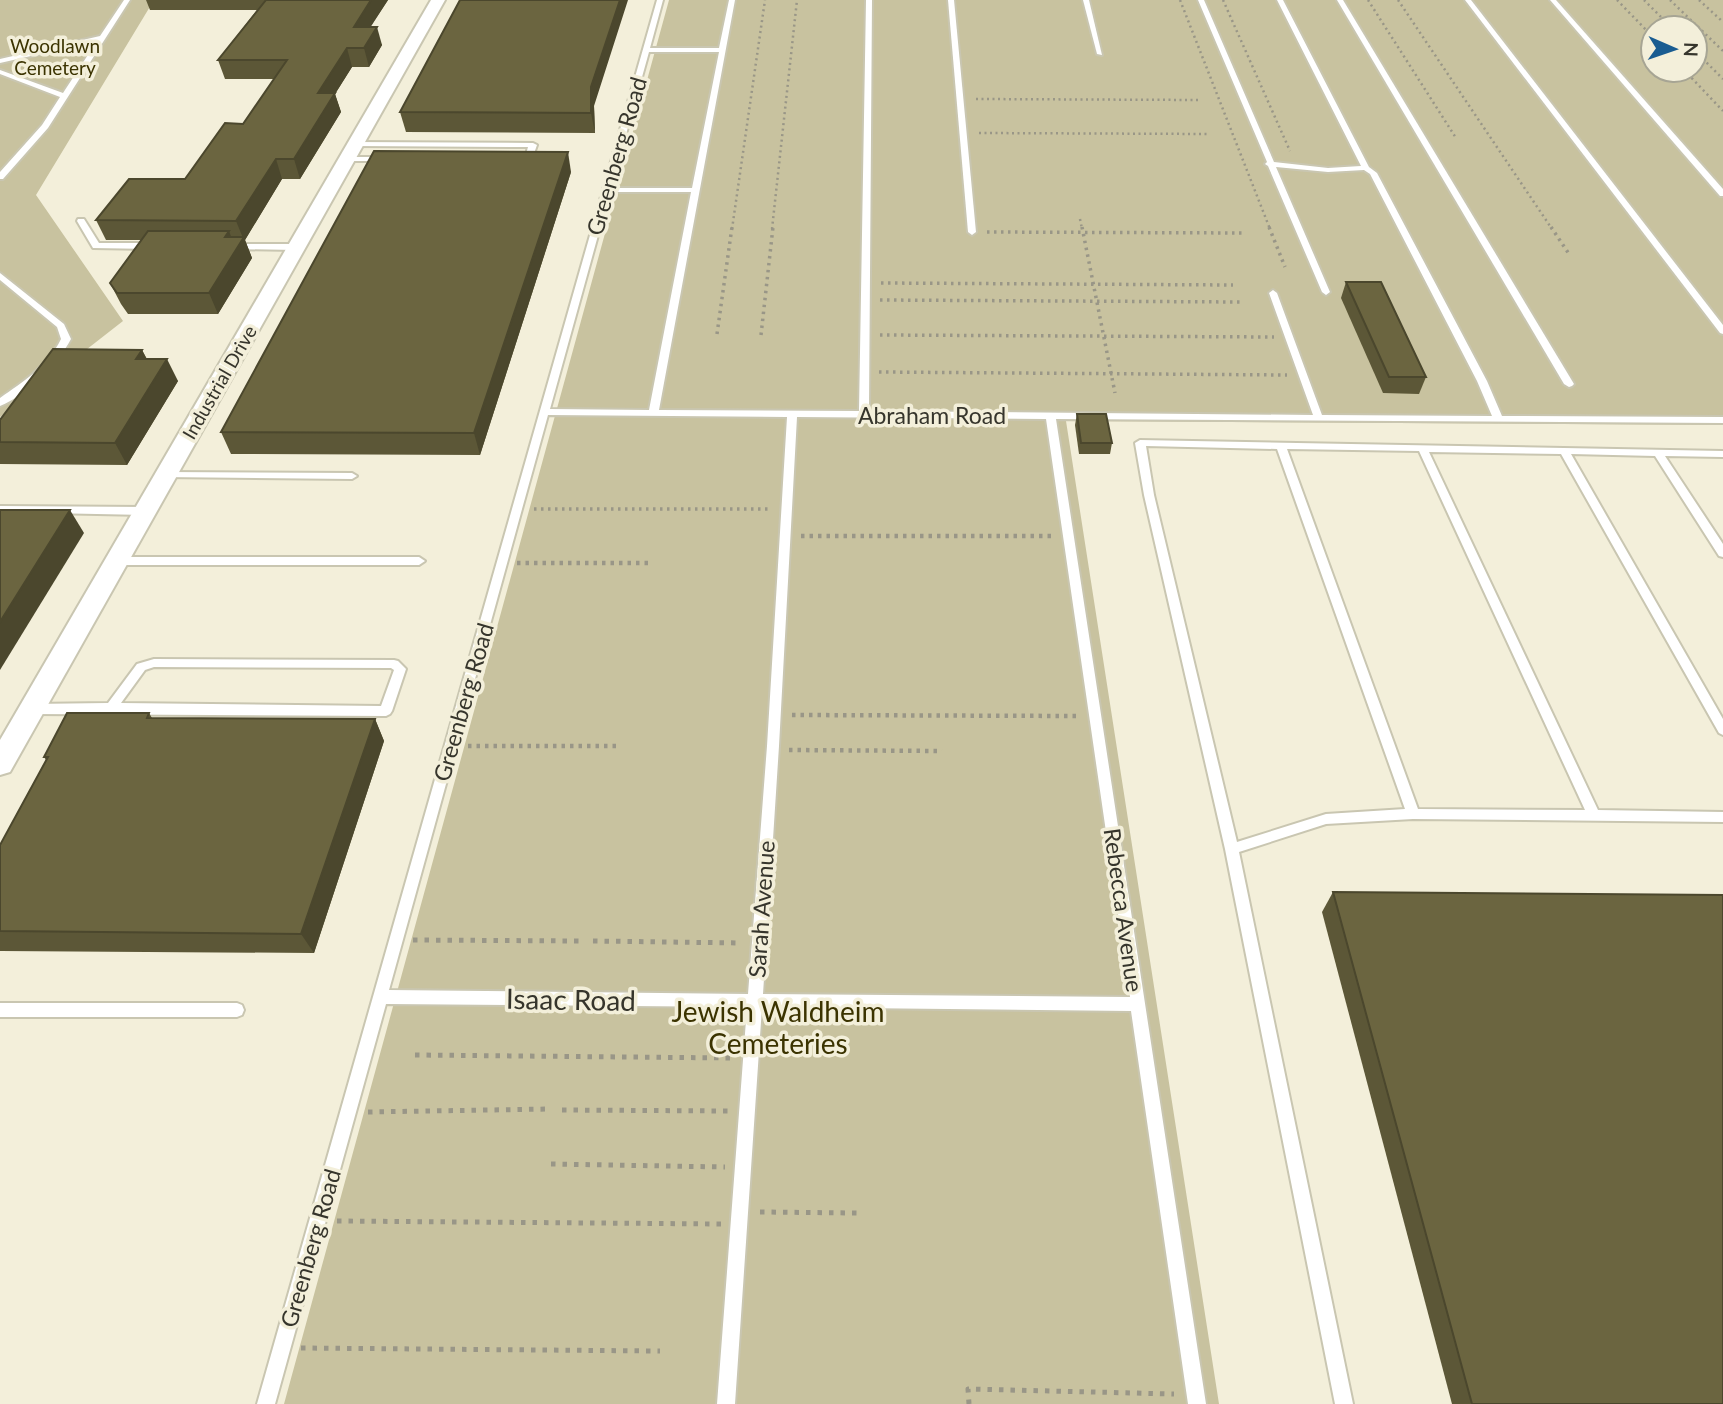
<svg xmlns="http://www.w3.org/2000/svg" width="1723" height="1404" font-family="Lato,sans-serif">
  <style>
    .green { fill: #c8c29f; fill-rule: evenodd }
    .lines { fill: none; stroke-linecap: round; stroke-linejoin: round }
    .service-casing { stroke: #c9c6b1; stroke-width: 4 }
    .minor-casing { stroke: #c9c6b1; stroke-width: 4 }
    .path-far3 { stroke: #999687; stroke-width: 2.5; stroke-dasharray: 2 3.5; stroke-linecap: butt }
    .path-far2 { stroke: #999687; stroke-width: 3.5; stroke-dasharray: 2.5 4.5; stroke-linecap: butt }
    .path-far1 { stroke: #999687; stroke-width: 4.5; stroke-dasharray: 3.5 5; stroke-linecap: butt }
    .path { stroke: #999687; stroke-width: 5; stroke-dasharray: 4.5 7; stroke-linecap: butt }
    .service { fill: #fff; fill-rule: evenodd }
    .minor { fill: #fff; fill-rule: evenodd }
    .wall { fill: #5c5737 }
    .shaded-wall { fill: #4b472d }
    .building { fill: #6b6540; stroke: #4b472d; stroke-width: 2 }
    .labels { text-anchor: middle; dominant-baseline: central; stroke-width: 7; stroke-linejoin: round; paint-order: stroke }
    .far-park-label { font-size: 19px; fill: #3b3300; stroke: #f3efda }
    .far-street-label { font-size: 19px; fill: #36352c; stroke: #f3efda }
    .street-label { font-size: 23px; fill: #36352c; stroke: #f3efda }
    .near-street-label { font-size: 28px; fill: #36352c; stroke: #f3efda }
    .near-park-label { font-size: 28px; fill: #3b3300; stroke: #f3efda }
  </style>
  <rect width="100%" height="100%" fill="#f3efda"/>
  <g class="green">
    <polygon points="0,0 154,0 36,195 123,321 0,417"/>
    <path d="M669,0H1723V425L1066,421L1219,1404H284ZM1653,28H1695V70H1653Z"/>
  </g>
  <g class="lines">
    <defs>
      <g id="service">
        <polygon points="124,0 130,0 48,128 3,179 0,179 0,172 42,125 60,97 0,74 0,70 63,93 97,41 0,63 0,59 100,36"/>
        <path d="M657,0H663L650,48H719L729,0H735L659,410L859,411L866,0H872L869,411L1313,415L1269,293L1273,290L1277,293L1322,415L1492,416L1477,381L1370,174L1364,170L1328,172L1276,167L1330,292L1326,295L1322,292L1268,166L1265,164L1267,162L1198,0H1204L1274,162L1328,168L1361,166L1277,0H1283L1369,167L1377,173L1487,381L1502,416L1723,417V423L1056,419L1206,1404H1188L1131,1011L762,1007L735,1404H717L747,1007L386,1004L275,1404H257ZM649,52H719L692,188H611ZM610,192H691L649,410L550,409ZM548,415L787,417L767,746L748,994L389,990ZM797,417L1046,419L1130,997L763,994L779,746Z"/>
        <polygon points="948,0 954,0 976,232 972,235 968,232"/>
        <polygon points="1083,0 1089,0 1102,55 1097,54"/>
        <polygon points="1337,0 1343,0 1574,384 1572,386 1569,387 1564,384"/>
        <polygon points="1465,0 1471,0 1723,325 1723,334 1720,333"/>
        <polygon points="1550,0 1556,0 1723,189 1723,196 1720,196"/>
        <polygon points="352,142 533,143 537,145 531,162 523,162 519,160 525,158 528,147 355,146 352,146"/>
        <polygon points="344,157 386,157 390,159 386,161 347,161 343,159"/>
        <polygon points="78,219 84,219 99,243 152,243 156,246 152,249 93,248 77,221"/>
        <polygon points="233,244 296,244 300,247 296,250 230,249 229,247"/>
        <path d="M0,273L64,324L71,339C57,365 27,395 0,406V398C24,381 48,366 61,339L57,327L0,280Z"/>
        <path d="M1140,440L1723,451V457L1665,456L1723,544V557L1719,556L1655,456L1571,454L1723,719V735L1719,733L1561,454L1429,452L1598,810L1723,812V822L1413,819L1326,824L1239,852L1353,1404H1335L1225,849L1144,495L1135,443ZM1146,446L1277,449L1405,809L1326,814L1237,842L1154,495ZM1287,449L1419,451L1585,810L1418,809Z"/>
        <polygon points="165,472 352,473 357,476 352,479 161,477 161,473"/>
        <polygon points="0,506 145,507 150,511 145,515 0,512"/>
        <polygon points="116,557 419,557 425,561 419,565 116,565 110,561"/>
        <path d="M154,659L394,660L398,661L406,669L392,711L390,714L386,716L31,714L27,712L25,709L27,706L31,704L108,703L137,664ZM154,667L391,668L394,670L381,706L121,703L145,670Z"/>
        <polygon points="0,1003 237,1003 242,1005 244,1010 242,1015 237,1017 0,1017"/>
      </g>
      <polygon id="minor" points="431,0 445,0 10,772 0,775 0,740"/>
    </defs>
    <use href="#service" class="service-casing"/>
    <use href="#minor" class="minor-casing"/>
    <g class="path-far3">
      <polyline points="1180,0 1270,229"/>
      <polyline points="1223,0 1290,151"/>
      <polyline points="1368,0 1456,138"/>
      <polyline points="1398,0 1552,229"/>
      <polyline points="1617,0 1653,37"/>
      <polyline points="1644,0 1672,28"/>
      <polyline points="1670,0 1723,51"/>
      <polyline points="1699,0 1723,22"/>
      <polyline points="1695,51 1723,79"/>
      <polyline points="1684,70 1723,111"/>
      <polyline points="976,99 1199,100"/>
      <polyline points="979,133 1209,134"/>
      <polyline points="1080,219 1082,229"/>
      <polyline points="732,229 765,0"/>
      <polyline points="772,229 797,0"/>
    </g>
    <g class="path-far2">
      <polyline points="1082,227 1115,393"/>
      <polyline points="1269,227 1285,267"/>
      <polyline points="1551,227 1569,254"/>
      <polyline points="987,232 1244,233"/>
      <polyline points="881,283 1233,285"/>
      <polyline points="880,300 1241,302"/>
      <polyline points="717,334 732,227"/>
      <polyline points="761,335 773,227"/>
      <polyline points="880,335 1274,337"/>
      <polyline points="879,372 1287,375"/>
      <polyline points="534,509 770,509"/>
    </g>
    <g class="path-far1">
      <polyline points="801,536 1051,536"/>
      <polyline points="517,563 649,563"/>
      <polyline points="792,715 1077,716"/>
      <polyline points="468,746 618,746"/>
      <polyline points="789,750 942,751"/>
    </g>
    <g class="path">
      <polyline points="413,940 580,941"/>
      <polyline points="593,941 741,943"/>
      <polyline points="415,1055 732,1058"/>
      <polyline points="562,1110 729,1111"/>
      <polyline points="368,1112 549,1109"/>
      <polyline points="551,1164 725,1167"/>
      <polyline points="760,1212 857,1213"/>
      <polyline points="337,1221 721,1224"/>
      <polyline points="301,1348 660,1351"/>
      <polyline points="969,1404 968,1389 1174,1394"/>
    </g>
    <use href="#service" class="service"/>
    <use href="#minor" class="minor"/>
  </g>
  <g class="wall">
    <polygon points="146,0 388,0 370,27 382,45 369,67 352,67 335,94 341,112 300,179 282,179 245,240 252,258 218,314 128,314 121,304 110,283 141,240 106,240 96,220 185,179 243,124 275,79 225,79 218,60 257,10 150,10"/>
    <polygon points="594,106 595,133 406,132 400,112"/>
    <polygon points="571,172 480,455 231,454 221,432"/>
    <polygon points="1346,282 1426,377 1419,394 1383,393 1341,298"/>
    <polygon points="142,350 147,359 178,381 127,465 0,464 0,420"/>
    <polygon points="1077,414 1112,443 1110,454 1079,454 1075,425"/>
    <polygon points="149,713 152,718 375,719 384,741 314,953 0,951 0,845 46,760 44,757"/>
    <polygon points="1333,892 1723,1404 1452,1404 1322,912"/>
  </g>
  <g class="shaded-wall">
    <polygon points="371,0 388,0 359,45 354,27"/>
    <polygon points="620,0 628,0 594,106 595,133 591,113 591,87"/>
    <polygon points="377,27 382,45 369,67 364,48"/>
    <polygon points="347,48 352,67 335,94 341,112 300,179 294,159 318,93"/>
    <polygon points="568,152 571,172 480,455 474,433"/>
    <polygon points="276,159 282,179 245,240 252,258 218,314 209,293 225,237 229,231 236,250 243,238 236,221"/>
    <polygon points="142,350 153,372 136,359"/>
    <polygon points="167,359 178,381 127,465 115,443"/>
    <polygon points="70,510 84,533 0,670 0,622"/>
    <polygon points="375,719 384,741 314,953 301,934"/>
  </g>
  <g class="building">
    <polygon points="266,0 371,0 354,27 377,27 364,48 347,48 318,93 335,93 294,159 276,159 236,221 96,220 129,179 185,179 225,123 243,124 287,60 218,60"/>
    <polygon points="460,0 620,0 591,87 591,113 400,112"/>
    <polygon points="374,151 568,152 474,433 221,432"/>
    <polygon points="148,231 229,231 225,237 244,237 209,293 117,293 110,283"/>
    <polygon points="1346,282 1381,282 1426,377 1389,377"/>
    <polygon points="53,349 142,350 136,359 167,359 115,443 0,442 0,420"/>
    <polygon points="1077,414 1106,414 1112,443 1081,443"/>
    <polygon points="0,510 70,510 0,622"/>
    <polygon points="67,713 149,713 147,718 375,719 301,934 0,931 0,845 48,757 44,757"/>
    <polygon points="1333,892 1723,895 1723,1404 1472,1404"/>
  </g>
  <g class="labels">
    <g class="far-park-label">
      <text x="55" y="45">Woodlawn<tspan x="55" dy="22">Cemetery</tspan></text>
    </g>
    <g class="far-street-label">
      <text transform="translate(219 382) rotate(-60)">Industrial Drive</text>
    </g>
    <g class="street-label">
      <text transform="translate(616 156) rotate(-74)">Greenberg Road</text>
      <text x="932" y="415">Abraham Road</text>
      <text transform="translate(463 702) rotate(-74)">Greenberg Road</text>
      <text transform="translate(761 909) rotate(-86)">Sarah Avenue</text>
      <text transform="translate(1124 910) rotate(82)">Rebecca Avenue</text>
      <text transform="translate(310 1248) rotate(-74)">Greenberg Road</text>
    </g>
    <g class="near-street-label">
      <text transform="translate(571 999) rotate(1)">Isaac Road</text>
    </g>
    <g class="near-park-label">
      <text x="778" y="1011">Jewish Waldheim<tspan x="778" dy="32">Cemeteries</tspan></text>
    </g>
  </g>
  <g transform="translate(1674 49) rotate(92)"><circle r="33" fill="#f3efda" stroke="#a7a594" stroke-width="2"/>
  <path d="M0-5L12 26L0 18L-12 26Z" fill="#195c91"/>
  <text y="-10" font-size="19" font-weight="bold" text-anchor="middle" fill="#36352c">N</text>
  </g>
</svg>
